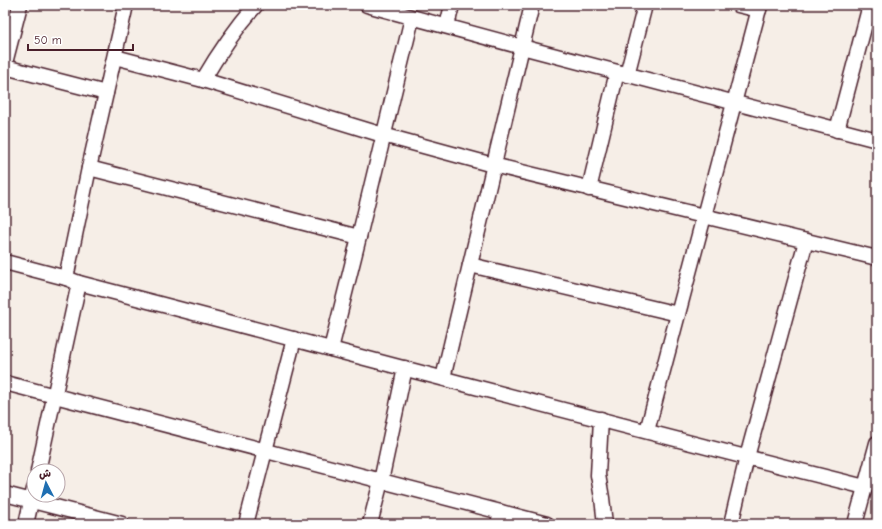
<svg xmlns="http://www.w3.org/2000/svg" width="882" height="529" font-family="'Comic Neue','Playpen Sans Arabic',sans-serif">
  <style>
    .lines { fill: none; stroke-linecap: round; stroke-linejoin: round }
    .minor-casing { stroke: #4a1f2b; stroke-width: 17 }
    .minor { stroke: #fff; stroke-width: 14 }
  </style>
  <rect width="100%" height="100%" fill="#f6eee7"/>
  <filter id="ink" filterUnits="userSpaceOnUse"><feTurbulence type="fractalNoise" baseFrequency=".025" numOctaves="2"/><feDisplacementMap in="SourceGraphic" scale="8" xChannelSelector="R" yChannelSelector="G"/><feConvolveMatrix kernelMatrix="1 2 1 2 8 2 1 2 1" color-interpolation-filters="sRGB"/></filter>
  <g filter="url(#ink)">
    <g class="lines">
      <defs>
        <g id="minor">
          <polyline points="367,5 522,47 877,140"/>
          <polyline points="738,5 759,10"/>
          <polyline points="447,26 452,5"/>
          <polyline points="115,57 203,80 383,135 493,165 877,258"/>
          <polyline points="5,63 20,5"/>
          <polyline points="5,67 106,93"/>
          <polyline points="627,75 645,5"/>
          <path d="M203,80C218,54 236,28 256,5"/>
          <polyline points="837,130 870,5"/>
          <polyline points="89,168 359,237"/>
          <polyline points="589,189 617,72"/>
          <path d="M5,262L66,278L79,283C341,351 603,422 865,487"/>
          <polyline points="470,265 678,314"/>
          <polyline points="66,278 89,168 126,5"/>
          <polyline points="331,349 359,237 412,18"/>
          <polyline points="443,378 532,5"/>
          <polyline points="5,383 547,524"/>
          <polyline points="601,419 598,475 602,498 605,524"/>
          <polyline points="647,431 760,5"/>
          <polyline points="38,471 79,283"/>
          <polyline points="5,494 122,524"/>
          <polyline points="26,524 34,489"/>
          <polyline points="246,524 294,339"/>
          <polyline points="370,524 381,481 405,368"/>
          <polyline points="498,524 501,512"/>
          <polyline points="731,524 747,457 806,241"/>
          <polyline points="855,524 877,443"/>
        </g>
      </defs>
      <use href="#minor" class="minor-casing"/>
      <use href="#minor" class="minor"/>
    </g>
  </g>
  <rect width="882" height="529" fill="none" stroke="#fff" stroke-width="20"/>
  <rect x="10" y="10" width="862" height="509" fill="none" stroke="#4a1f2b" stroke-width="1.5" filter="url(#ink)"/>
  <g transform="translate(46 483) rotate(354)"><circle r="19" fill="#ffffff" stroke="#b7a5aa"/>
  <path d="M0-3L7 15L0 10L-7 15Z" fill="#1f6fb2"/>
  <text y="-6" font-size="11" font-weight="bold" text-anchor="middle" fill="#4a1f2b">ش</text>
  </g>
  <path d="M28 44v6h105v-6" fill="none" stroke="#4a1f2b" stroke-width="2"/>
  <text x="34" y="44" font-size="12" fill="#4a1f2b" stroke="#ffffff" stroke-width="3" paint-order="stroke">50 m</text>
</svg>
